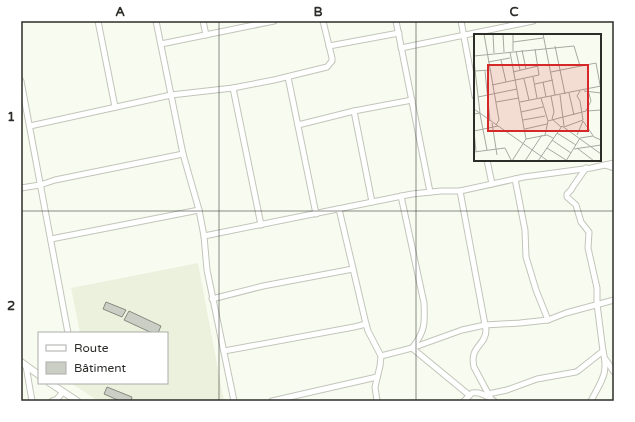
<svg xmlns="http://www.w3.org/2000/svg" width="635" height="422" font-family="'Varela Round',sans-serif">
  <style>
    .built { fill: #ecf1de }
    .building { fill: #cbcec4; stroke: #86897f }
    .lines { fill: none; stroke-linecap: round; stroke-linejoin: round }
    .minor-casing { stroke: #c2c5ba; stroke-width: 7 }
    .tertiary-casing { stroke: #c2c5ba; stroke-width: 8 }
    .minor { stroke: #fff; stroke-width: 5 }
    .tertiary { stroke: #fff; stroke-width: 6 }
    .grid { fill: none; stroke: #2c2d29; stroke-width: 1; stroke-opacity: 0.55 }
    .inset-road { fill: none; stroke: #a6a9a0; stroke-width: 1 }
    .view { fill: #d62828; fill-opacity: 0.15; stroke: #d62828; stroke-width: 2 }
    .inset-edge { fill: none; stroke: #2c2d29; stroke-width: 2 }
    .neatline { fill: none; stroke: #2c2d29; stroke-width: 1.5 }
    .grid-label { font-size: 13px; text-anchor: middle; font-weight: bold; fill: #2c2d29 }
  </style>
  <rect width="100%" height="100%" fill="#f8fcf0"/>
  <polygon class="built" points="198,263 224,401 98,401 71,383 167,383 167,333 80,333 71,288"/>
  <g class="building">
    <polygon points="106,302 126,310 122,317 103,309"/>
    <polygon points="129,311 161,326 158,333 152,333 124,320"/>
    <polygon points="107,387 132,397 131,401 120,401 104,394"/>
  </g>
  <g class="lines">
    <defs>
      <g id="minor">
        <polyline points="98,21 115,107"/>
        <polyline points="156,21 183,154 199,210 204,236 207,270 234,401"/>
        <polyline points="203,21 206,35"/>
        <polyline points="396,21 430,192"/>
        <polyline points="461,21 475,96"/>
        <polyline points="161,44 274,21"/>
        <polyline points="329,46 399,33"/>
        <polyline points="401,48 533,21"/>
        <polyline points="288,77 316,214"/>
        <polyline points="21,81 68,333"/>
        <polyline points="233,88 261,225"/>
        <polyline points="354,111 372,202"/>
        <polyline points="298,125 354,111 412,100"/>
        <polyline points="30,126 171,95 233,88 274,80 327,67 332,61 332,58 323,21"/>
        <polyline points="487,160 492,184"/>
        <polyline points="605,165 614,168"/>
        <polyline points="515,179 525,230 526,257 536,290 548,320"/>
        <polyline points="21,188 40,185 55,180 183,154"/>
        <path d="M460,191L486,330C486,346 469,346 474,367L491,399"/>
        <path d="M401,196L424,303C425,323 425,332 412,348L469,395"/>
        <polyline points="339,209 366,324 368,331 381,356 380,366 375,387 377,401"/>
        <polyline points="204,236 412,194 441,191 460,191 524,177 591,168 614,163"/>
        <polyline points="51,239 199,210"/>
        <polyline points="212,299 263,286 353,269"/>
        <polyline points="224,351 354,327 366,324"/>
        <polyline points="381,356 412,348 462,330 485,325 520,323 548,320 566,313 614,300"/>
        <polyline points="606,360 614,372"/>
        <polyline points="26,366 32,401"/>
        <polyline points="488,394 507,390 537,379 576,372 579,370 603,351 597,304 597,288 588,248 589,232 581,222 576,205 567,197 567,194 571,190 574,185 586,168"/>
        <polyline points="52,401 57,399 63,392"/>
        <polyline points="272,401 377,377"/>
        <path d="M464,401L472,393C482,392 486,396 494,401"/>
        <path d="M591,401C601,381 609,374 603,351"/>
      </g>
      <g id="tertiary">
        <polyline points="21,362 39,375"/>
        <polyline points="50,383 77,401"/>
      </g>
    </defs>
    <use href="#minor" class="minor-casing"/>
    <use href="#tertiary" class="tertiary-casing"/>
    <use href="#minor" class="minor"/>
    <use href="#tertiary" class="tertiary"/>
  </g>
  <path class="grid" d="M219,21V401M416,21V401M21,211H614"/>
  <g transform="translate(474 34)">
    <rect width="127" height="127" fill="#f8fcf0"/>
    <path class="inset-road" d="M10,0L25,86L22,91M19,0L20,19M29,0L30,18M39,0V17M69,0L81,61M39,8L69,4M81,12L91,60M48,16L52,35M42,17L46,36M36,18L52,105L38,127M0,22L100,12L106,32M27,26L32,48M0,27L6,79L0,80M14,28L36,24M1,37L16,36M11,37L16,87M39,38L64,32M77,38L122,29L127,56M59,43L63,64M50,45L55,66M69,48L72,63M61,50L79,46M18,51L65,41L61,15M110,57L127,59M95,59L100,81M86,61L90,92M77,62L80,78L78,85L87,93M4,63L43,55M67,64L74,87L71,101M22,68L45,64M46,68L127,52M0,75L74,127M113,77L127,76M47,78L69,73M6,80L13,116M49,86L71,82M74,87L112,77L117,67L114,56M109,87L120,103L127,106M18,89L23,121M90,93L109,86L106,67L103,62L106,57M51,95L73,90M0,97L24,92M0,97L2,117M83,99L102,111M103,101L109,87M52,105L73,101L79,104M78,106L97,119M73,114L92,126M103,114L120,127M100,115L127,111M0,118L31,114L37,126M51,127L68,101M64,127L88,92L127,120M92,127L106,104L119,102"/>
    <path class="view" d="M14,31H114V97H14Z"/>
    <rect width="127" height="127" class="inset-edge"/>
  </g>
  <rect width="635" height="422" fill="none" stroke="#ffffff" stroke-width="44"/>
  <rect x="38" y="332" width="130" height="52" fill="#ffffff" stroke="#ababa9"/>
  <rect x="46" y="345" width="20" height="6" fill="#ffffff" stroke="#ababa9"/>
  <text x="74" y="352" font-size="12" fill="#2c2d29">Route</text>
  <rect x="46" y="362" width="20" height="12" fill="#cbcec4" stroke="#ababa9"/>
  <text x="74" y="372" font-size="12" fill="#2c2d29">Bâtiment</text>
  <rect x="22" y="22" width="591" height="378" class="neatline"/>
  <g class="grid-label">
    <text x="120" y="16">A</text>
    <text x="318" y="16">B</text>
    <text x="514" y="16">C</text>
    <text x="11" y="121">1</text>
    <text x="11" y="310">2</text>
  </g>
</svg>
